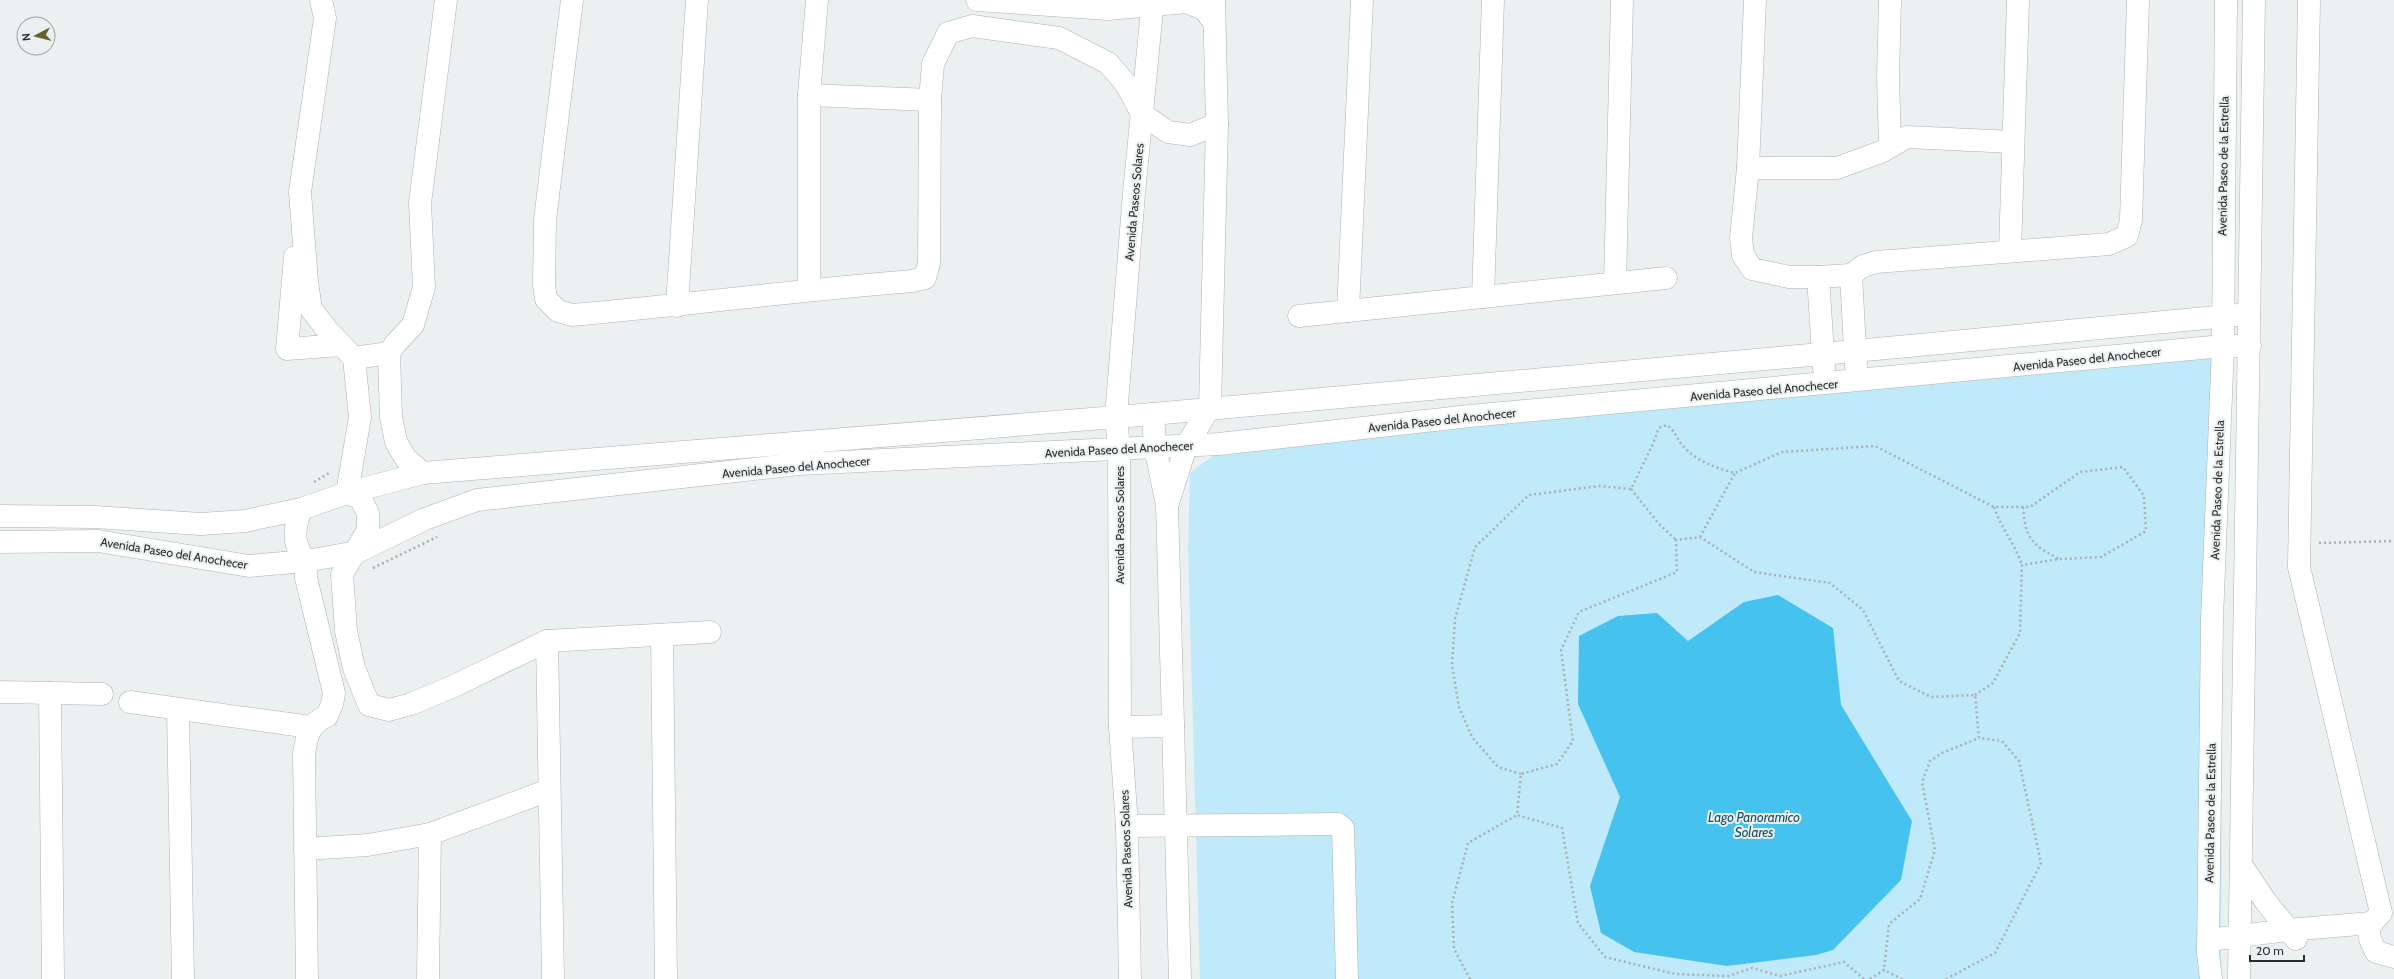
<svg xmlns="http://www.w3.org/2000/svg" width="2394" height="979" font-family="Cabin,sans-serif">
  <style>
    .green { fill: #c0e9fa }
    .water { fill: #46c2ee }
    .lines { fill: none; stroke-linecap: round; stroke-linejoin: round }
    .minor-casing { stroke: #aeb2b4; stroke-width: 23 }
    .path { stroke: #acafb0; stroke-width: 2.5; stroke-dasharray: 2 3; stroke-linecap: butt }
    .minor { stroke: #fff; stroke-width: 22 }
    .labels { text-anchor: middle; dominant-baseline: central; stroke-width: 4; stroke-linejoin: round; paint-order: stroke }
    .street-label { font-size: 12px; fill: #2b2c2d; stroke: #ebf0f1 }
    .water-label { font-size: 13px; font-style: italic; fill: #184c5e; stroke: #ebf0f1 }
  </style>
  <rect width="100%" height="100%" fill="#ebf0f1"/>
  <polygon class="green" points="2223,346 2221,979 1200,979 1188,548 1190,473 1214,455"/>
  <polygon class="water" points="1778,595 1833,628 1841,705 1912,821 1901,880 1833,950 1816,955 1727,966 1634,952 1601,933 1590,886 1620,797 1578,704 1579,636 1618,616 1657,613 1688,641 1744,602"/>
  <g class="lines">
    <defs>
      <g id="minor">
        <polyline points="321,0 325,18 300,192 307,282 311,309 328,331 354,358 389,353"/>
        <path d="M572,0L545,220L544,285L546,299L558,311L572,315C686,305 799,290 912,281L925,278L929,263L930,100L933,64L948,33L972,26L1059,38L1108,63L1126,84L1142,114L1168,132L1190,135L1217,124"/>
        <polyline points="977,0 1108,9 1186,2 1204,9 1213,21"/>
        <polyline points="1755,0 1748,168 1741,238 1743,255 1752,269 1789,277 1818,277 1851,275 1863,266 1876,262 2109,244 2127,236 2131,220 2138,0"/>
        <polyline points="1890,0 1888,77 1890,146"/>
        <polyline points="2309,0 2299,567 2381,913"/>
        <polyline points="809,95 930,100"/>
        <polyline points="1748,168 1837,168 1881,152 1907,137 2013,142"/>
        <polyline points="2010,251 2018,0"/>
        <polyline points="295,257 287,349 341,345"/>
        <polyline points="1851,275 1856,366"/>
        <polyline points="1818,277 1824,368"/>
        <polyline points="1615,283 1622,0"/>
        <polyline points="809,289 809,95 817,0"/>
        <polyline points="1483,297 1493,0"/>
        <polyline points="677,306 697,0"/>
        <polyline points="1348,311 1362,0"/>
        <polyline points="1299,316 1666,278"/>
        <polyline points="354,358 360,417 347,493 360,498 368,513 368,530 342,574 346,631 354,668 369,705 389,710 411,704 454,686 547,641 710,632"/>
        <polyline points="1153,414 1155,447 1167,505 1180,979"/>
        <polyline points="423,473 406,459 396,442 391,417 389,353 396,343 413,325 424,287 420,203 446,0"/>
        <polyline points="1168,503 1186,446 1210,407 1217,124 1214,0"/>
        <path d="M301,509C297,520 293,534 297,545C303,561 306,559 306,578L334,693L332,704L327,716C308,724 307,736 304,754L307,979"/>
        <polyline points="0,516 95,517 201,524 245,521 301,509 347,493 423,473 1153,414 1855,351 2249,314"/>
        <polyline points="0,542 98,541 249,566 306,561 357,552 425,519 477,500 799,464 1219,444 1470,416 2223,346 2250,346"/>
        <polyline points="662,635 666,979"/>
        <polyline points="547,641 553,979"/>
        <polyline points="0,692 102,694"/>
        <polyline points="50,693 53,979"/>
        <polyline points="130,702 310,727"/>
        <polyline points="178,710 183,979"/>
        <polyline points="1120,727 1173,726"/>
        <polyline points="1127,826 1338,824 1343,828 1347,979"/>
        <polyline points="305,849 368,845 430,834 549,790"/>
        <polyline points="2242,866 2266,902 2296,939"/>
        <path d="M2380,914C2365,929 2367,934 2376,952L2394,957"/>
        <polyline points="2209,940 2288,930 2371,923"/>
        <polyline points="428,979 430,834"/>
        <polyline points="1130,979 1127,826 1120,727 1119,449 1116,416 1134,193 1153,0"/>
        <polyline points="2211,979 2208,953 2212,619 2223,346 2226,0"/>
        <polyline points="2239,979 2254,0"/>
      </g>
    </defs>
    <use href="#minor" class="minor-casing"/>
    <g class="path">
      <polyline points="314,482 329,473"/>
      <polyline points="1631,489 1659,524 1676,540"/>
      <path d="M1994,507C2001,528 2015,544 2022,565"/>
      <path d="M2023,507C2025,538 2032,545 2059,559"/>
      <polyline points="1700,537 1735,473"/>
      <polyline points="2319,543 2394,541"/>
      <polyline points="373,568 437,537"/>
      <path d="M1521,774L1498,767L1472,737L1459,707L1452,665L1455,619L1475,547L1529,495L1599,486L1631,489L1652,446L1659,428L1667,425C1675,431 1676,437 1682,445C1696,461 1715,468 1735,473L1782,452L1875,446L1994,507H2030L2080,472L2123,467L2144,496L2146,531L2101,557L2059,559L2022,565L2020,633L1993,683L1975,695"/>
      <polyline points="1470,979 1454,949 1452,903 1468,843 1517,815"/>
      <polyline points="1864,979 1844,962 1780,976 1752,968 1729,976 1675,974 1605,957 1578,923 1562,828 1517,815 1521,774 1557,764 1573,741 1561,650 1579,612 1677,572 1676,540 1700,537 1754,572 1830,583 1863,610 1899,681 1931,697 1975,695 1979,738 1942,753 1930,761 1922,782 1935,850 1920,899 1889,924 1884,970"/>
      <polyline points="1870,979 1884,970 1902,979"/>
      <polyline points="1946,979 1995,953 2041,863 2019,761 2002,741 1979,738"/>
    </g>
    <use href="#minor" class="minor"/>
  </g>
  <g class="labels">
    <g class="street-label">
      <text transform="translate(2223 166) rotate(-89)">Avenida Paseo de la Estrella</text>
      <text transform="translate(1134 202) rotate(-85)">Avenida Paseos Solares</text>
      <text transform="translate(2087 359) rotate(-6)">Avenida Paseo del Anochecer</text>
      <text transform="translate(1764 390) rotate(-5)">Avenida Paseo del Anochecer</text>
      <text transform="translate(1442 420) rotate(-6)">Avenida Paseo del Anochecer</text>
      <text transform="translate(1119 449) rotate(-3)">Avenida Paseo del Anochecer</text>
      <text transform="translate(796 467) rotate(-5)">Avenida Paseo del Anochecer</text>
      <text transform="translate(2217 490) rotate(-88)">Avenida Paseo de la Estrella</text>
      <text transform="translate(1119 525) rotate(-90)">Avenida Paseos Solares</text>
      <text transform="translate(174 553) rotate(9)">Avenida Paseo del Anochecer</text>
      <text transform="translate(2210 813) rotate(-89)">Avenida Paseo de la Estrella</text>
      <text transform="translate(1126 849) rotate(-92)">Avenida Paseos Solares</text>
    </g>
    <g class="water-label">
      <text x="1754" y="817">Lago Panoramico<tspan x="1754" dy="15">Solares</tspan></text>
    </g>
  </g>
  <g transform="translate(36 36) rotate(263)"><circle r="19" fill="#ebf0f1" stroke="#9ea2a3"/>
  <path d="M0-3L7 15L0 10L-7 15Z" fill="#66612d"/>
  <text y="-6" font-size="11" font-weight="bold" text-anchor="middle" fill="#2b2c2d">N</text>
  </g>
  <path d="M2250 955v6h54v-6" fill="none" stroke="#2b2c2d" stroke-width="2"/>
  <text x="2256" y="955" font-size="12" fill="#2b2c2d" stroke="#ebf0f1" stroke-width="3" paint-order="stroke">20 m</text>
</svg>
